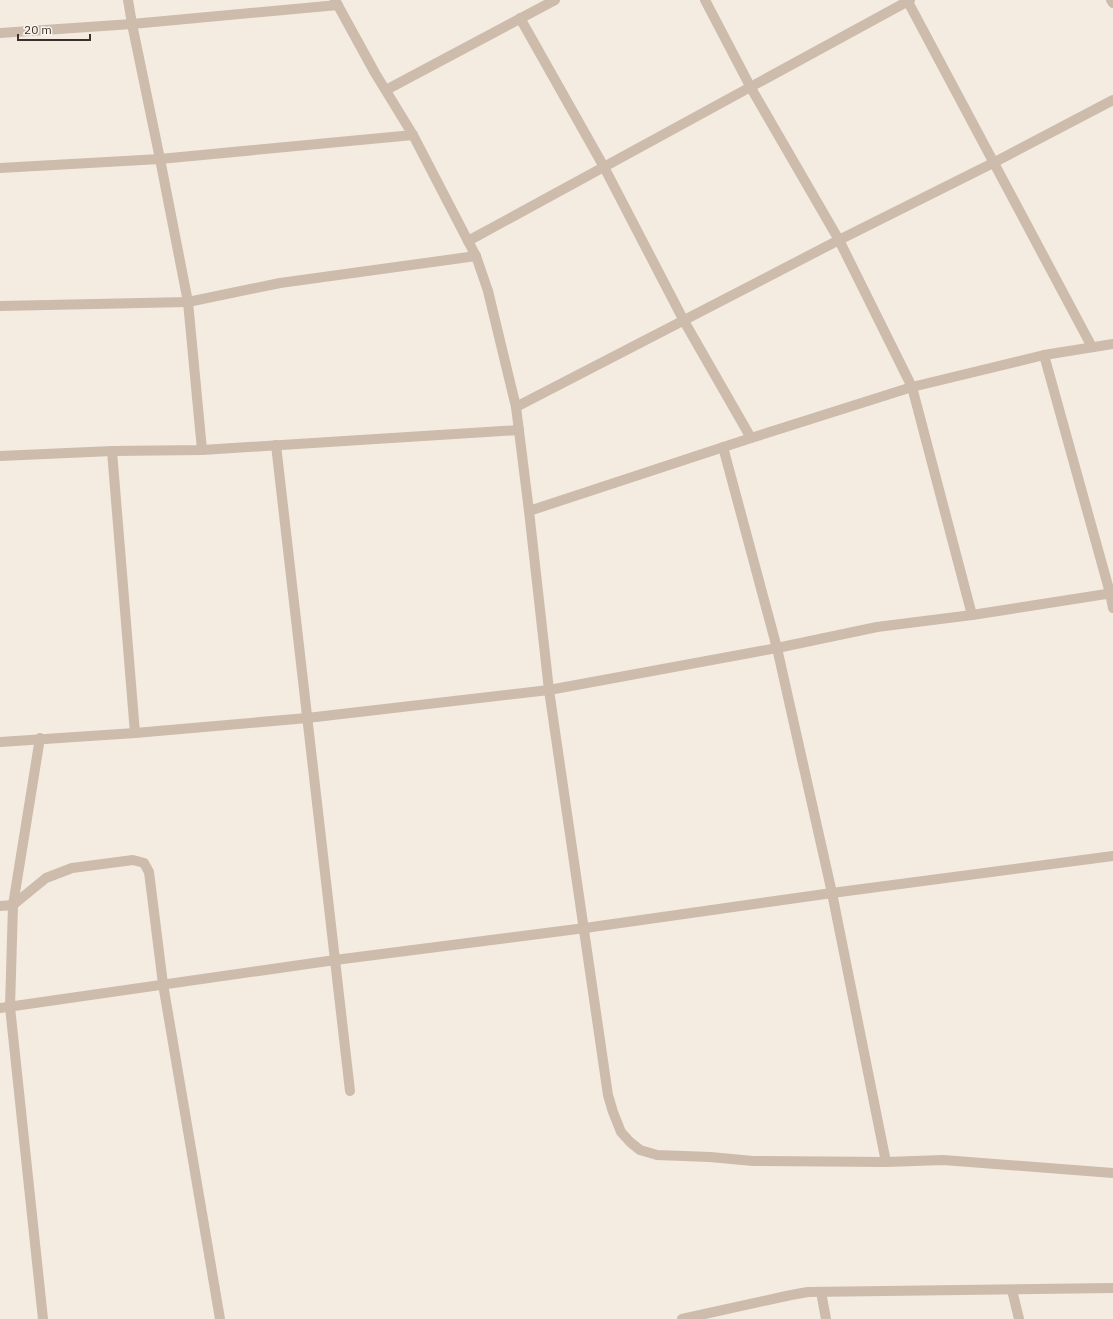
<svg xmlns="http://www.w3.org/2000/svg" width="1113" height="1319" font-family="'IBM Plex Sans',sans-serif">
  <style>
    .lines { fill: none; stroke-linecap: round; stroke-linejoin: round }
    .street { stroke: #cdbbac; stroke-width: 10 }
  </style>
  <rect width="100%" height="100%" fill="#f4ebe1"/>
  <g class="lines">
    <g class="street">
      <polyline points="128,0 132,24 160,159 188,302 202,450"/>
      <polyline points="335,0 375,73 413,135 468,241 476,256 488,291 516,407 529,511 549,690 608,1095 613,1112 621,1132 630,1142 640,1150 657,1155 710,1157 753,1161 886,1162 943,1160 1113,1173"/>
      <polyline points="705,0 751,88 839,240 912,387 972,615"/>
      <polyline points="907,0 1092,347"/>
      <polyline points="1111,0 1113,3"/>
      <polyline points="520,18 604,167 684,321 751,438"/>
      <polyline points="0,33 132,24 338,5"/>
      <polyline points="386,90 555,0"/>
      <polyline points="0,168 160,159 413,135"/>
      <polyline points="468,241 910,0"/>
      <polyline points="0,306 188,302 280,283 476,256"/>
      <polyline points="1044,355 1110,593 1113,608"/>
      <polyline points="516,407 839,240 993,163 1113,100"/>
      <polyline points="276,445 350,1091"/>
      <polyline points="723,447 777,648 832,893 886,1162"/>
      <polyline points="112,451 135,733"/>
      <polyline points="0,456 112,451 202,450 519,430"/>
      <polyline points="529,511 751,438 912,387 1044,355 1113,344"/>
      <polyline points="40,738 13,905 10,1007 43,1319"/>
      <polyline points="0,742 135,733 307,718 549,690 777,648 877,627 972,615 1113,593"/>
      <polyline points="0,906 13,905 46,878 72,868 133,860 144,863 149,872 163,984 220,1319"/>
      <polyline points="0,1008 335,960 585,928 832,893 1113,856"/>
      <polyline points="1012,1290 1019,1319"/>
      <polyline points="821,1292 826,1319"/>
      <polyline points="682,1319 791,1295 808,1292 1113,1288"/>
    </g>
  </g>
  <path d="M18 34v6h72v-6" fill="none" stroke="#3b302b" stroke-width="2"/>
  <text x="24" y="34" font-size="12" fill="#3b302b" stroke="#fbf5ee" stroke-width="3" paint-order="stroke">20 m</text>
</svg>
